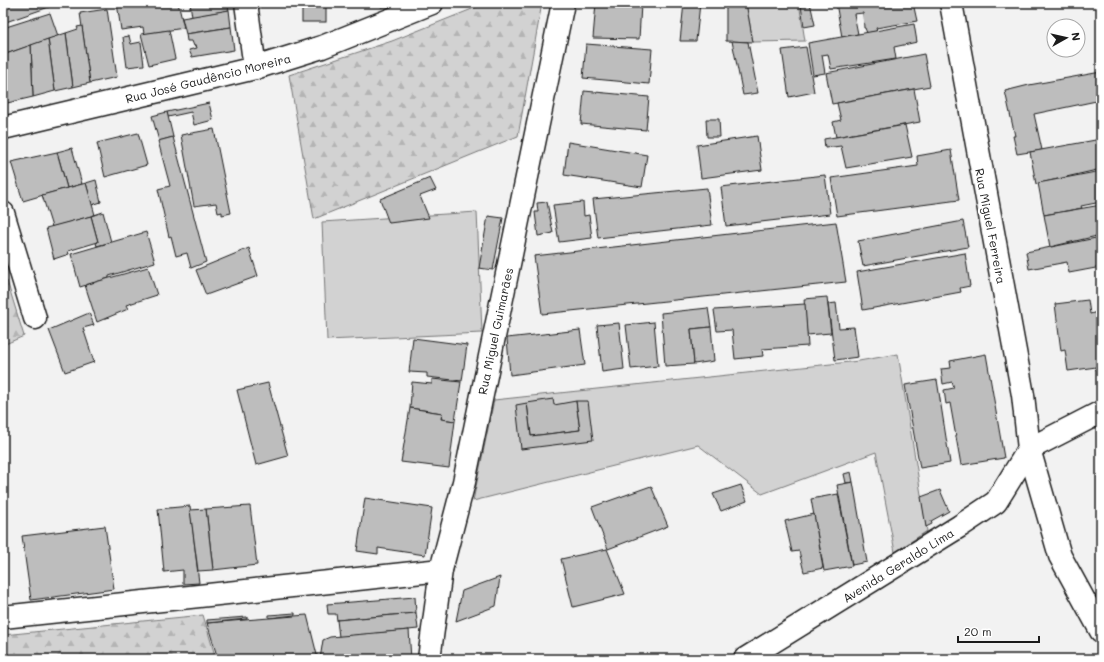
<svg xmlns="http://www.w3.org/2000/svg" width="1104" height="662" font-family="Mali,sans-serif">
  <style>
    .green { fill: #d2d2d2; stroke: #777 }
    .forest { fill: url(#forest-firs); stroke: #777 }
    .building { fill: #bdbdbd; stroke: #1c1c1c }
    .lines { fill: none; stroke-linecap: round; stroke-linejoin: round }
    .street-casing { stroke: #1c1c1c; stroke-width: 25 }
    .street { stroke: #fff; stroke-width: 22 }
    .labels { text-anchor: middle; dominant-baseline: central; stroke-width: 4; stroke-linejoin: round; paint-order: stroke }
    .street-label { font-size: 12px; fill: #1c1c1c; stroke: #fff }
  </style>
  <defs>
    <pattern id="forest-firs" width="22" height="20" patternUnits="userSpaceOnUse"><rect width="22" height="20" fill="#d2d2d2"/><path d="M5 1l3.5 6h-7zM16 11l3.5 6h-7z" fill="#b4b4b4"/></pattern>
  </defs>
  <rect width="100%" height="100%" fill="#f2f2f2"/>
  <filter id="ink" filterUnits="userSpaceOnUse"><feTurbulence type="fractalNoise" baseFrequency=".025" numOctaves="2"/><feDisplacementMap in="SourceGraphic" scale="8" xChannelSelector="R" yChannelSelector="G"/><feConvolveMatrix kernelMatrix="1 2 1 2 8 2 1 2 1" color-interpolation-filters="sRGB"/></filter>
  <g filter="url(#ink)">
    <g class="green">
      <polygon points="746,3 799,3 805,41 753,42"/>
      <polygon points="477,212 482,333 327,340 322,222"/>
      <polygon points="898,354 927,531 895,552 876,452 762,494 698,445 473,501 494,400 859,361"/>
    </g>
    <g class="forest">
      <polygon points="487,3 542,3 518,136 314,219 289,75 392,41"/>
      <polygon points="7,281 24,336 3,345 3,282"/>
      <polygon points="203,615 216,659 3,659 3,635"/>
    </g>
    <g class="building">
      <polygon points="3,3 47,3 49,7 3,23"/>
      <polygon points="117,3 178,3 184,28 144,34 143,27 121,30"/>
      <polygon points="190,3 227,3 229,10 192,17"/>
      <rect x="302" y="3" width="24" height="19"/>
      <rect x="326" y="3" width="22" height="2"/>
      <polygon points="381,3 394,3 394,5 381,7"/>
      <polygon points="596,3 641,4 639,39 593,38"/>
      <polygon points="684,3 700,3 696,41 680,41"/>
      <polygon points="726,3 746,3 753,42 726,41"/>
      <polygon points="810,3 815,25 804,27 801,5"/>
      <polygon points="836,3 913,3 917,21 876,28 877,31 867,33 865,28 864,28 863,13 854,14 858,34 842,37"/>
      <polygon points="107,9 117,77 90,83 80,13"/>
      <polygon points="229,10 231,27 186,34 182,18"/>
      <polygon points="50,13 58,36 3,55 3,28"/>
      <polygon points="914,24 917,42 894,47 896,59 831,69 828,54 822,55 825,73 813,75 808,43"/>
      <polygon points="82,26 90,83 73,87 66,33 78,29 77,27"/>
      <polygon points="231,27 234,50 192,57 189,50 197,48 196,45 194,46 192,41 187,41 186,34"/>
      <polygon points="169,30 175,59 149,65 141,34"/>
      <polygon points="66,33 73,87 55,91 48,39"/>
      <polygon points="129,36 131,44 141,42 144,65 127,67 123,37"/>
      <polygon points="48,39 55,91 33,97 31,45"/>
      <polygon points="732,41 748,42 758,93 743,95"/>
      <polygon points="586,44 652,49 649,84 583,78"/>
      <polygon points="31,45 33,97 3,104 3,55"/>
      <polygon points="806,47 814,92 789,97 782,50"/>
      <polygon points="924,54 930,86 832,104 826,73"/>
      <polygon points="1101,72 1101,100 1034,114 1042,150 1017,154 1013,136 1015,136 1005,91 1029,85"/>
      <polygon points="914,89 920,122 836,137 833,122 841,120 837,103"/>
      <polygon points="584,91 649,97 646,130 581,124"/>
      <polygon points="209,103 213,120 194,125 191,112 168,117 167,112"/>
      <polygon points="167,112 173,137 159,141 152,116"/>
      <polygon points="706,119 719,119 720,137 707,137"/>
      <polygon points="905,125 912,157 846,168 841,146 825,148 824,139"/>
      <polygon points="214,129 231,213 222,215 222,212 218,213 216,203 194,206 181,135"/>
      <polygon points="138,133 147,165 105,177 97,143"/>
      <polygon points="757,136 762,170 701,178 697,145"/>
      <polygon points="173,137 206,262 191,268 187,253 176,256 171,236 169,237 158,189 170,186 158,141"/>
      <polygon points="1101,139 1101,169 1036,184 1030,152"/>
      <polygon points="568,142 647,155 642,187 564,175"/>
      <polygon points="72,148 82,184 67,188 57,152"/>
      <polygon points="951,150 959,200 837,216 831,178 918,166 917,156"/>
      <polygon points="57,152 67,188 23,201 11,162"/>
      <polygon points="1101,171 1101,202 1081,206 1082,208 1044,215 1038,183"/>
      <polygon points="825,175 830,214 726,226 721,187"/>
      <polygon points="430,178 436,190 420,196 429,218 389,223 380,199"/>
      <polygon points="96,180 101,202 92,205 86,183"/>
      <polygon points="86,183 95,215 52,227 42,195"/>
      <polygon points="707,188 712,225 598,238 593,199"/>
      <polygon points="547,202 553,233 538,236 535,212 538,212 537,203"/>
      <polygon points="583,202 584,216 589,215 592,238 559,242 553,205"/>
      <polygon points="1101,205 1101,235 1050,247 1044,215"/>
      <polygon points="103,212 111,242 97,246 96,243 98,242 91,216"/>
      <polygon points="91,216 98,242 68,251 69,254 54,259 46,228"/>
      <polygon points="488,216 503,218 493,270 479,268"/>
      <polygon points="963,221 968,247 863,266 858,241"/>
      <polygon points="836,222 846,282 542,314 534,256"/>
      <polygon points="146,232 155,262 109,276 109,278 80,287 71,254"/>
      <polygon points="1101,237 1101,267 1069,273 1067,262 1029,269 1026,252"/>
      <polygon points="249,248 258,276 206,295 196,270"/>
      <polygon points="965,253 970,286 960,288 961,292 863,310 857,272"/>
      <polygon points="148,267 157,295 126,305 128,309 97,322 85,285"/>
      <polygon points="827,297 831,333 807,335 804,299"/>
      <polygon points="1088,300 1090,314 1101,311 1101,370 1096,370 1096,367 1068,371 1065,350 1061,351 1055,304"/>
      <polygon points="836,303 839,328 854,327 858,357 835,360 828,304"/>
      <polygon points="805,304 808,346 762,349 763,356 735,359 732,330 717,331 714,310"/>
      <polygon points="708,308 711,327 691,329 694,364 665,366 661,313"/>
      <polygon points="89,313 94,325 83,328 94,362 65,372 49,330"/>
      <polygon points="654,322 658,366 631,369 626,325"/>
      <polygon points="619,323 624,369 602,372 597,325"/>
      <polygon points="711,327 714,361 694,364 691,329"/>
      <polygon points="580,330 585,365 510,375 507,338"/>
      <polygon points="413,338 467,345 462,381 427,377 427,373 409,372"/>
      <polygon points="986,354 1004,458 961,465 950,403 946,404 944,390 954,388 952,382 943,384 941,369 951,368 950,361"/>
      <polygon points="432,379 461,382 455,421 441,419 442,413 410,408 412,382 432,384"/>
      <polygon points="937,380 950,463 920,468 905,385"/>
      <polygon points="268,383 288,456 256,465 237,390"/>
      <polygon points="553,399 554,405 576,401 580,430 531,436 527,403"/>
      <polygon points="576,401 588,401 593,440 521,449 516,405 527,403 531,436 580,430"/>
      <polygon points="410,408 442,413 441,419 455,421 449,468 401,462"/>
      <polygon points="851,472 853,482 846,483 844,474"/>
      <polygon points="853,482 867,562 852,565 837,485"/>
      <polygon points="741,485 747,501 721,511 713,494"/>
      <polygon points="651,486 668,526 608,549 592,507"/>
      <polygon points="940,490 949,511 931,521 932,524 926,527 921,497"/>
      <polygon points="838,494 852,566 824,571 811,499"/>
      <polygon points="365,498 432,508 425,555 378,548 378,554 357,551"/>
      <polygon points="190,506 199,583 183,584 183,570 164,572 158,509"/>
      <polygon points="250,506 257,565 213,570 206,509"/>
      <polygon points="206,509 213,570 198,571 190,510"/>
      <polygon points="814,514 823,568 804,572 799,551 792,552 785,521"/>
      <polygon points="105,526 114,589 31,600 22,536"/>
      <polygon points="607,549 625,594 573,607 561,559"/>
      <polygon points="500,577 496,606 456,621 462,591"/>
      <polygon points="415,597 416,613 337,620 336,614 328,614 327,604"/>
      <polygon points="295,613 295,615 269,618 269,615"/>
      <polygon points="416,613 418,629 339,637 337,620"/>
      <polygon points="307,615 318,659 218,659 207,623"/>
      <polygon points="247,617 247,619 207,623 207,620"/>
      <polygon points="409,630 411,659 320,659 323,640 330,637"/>
    </g>
    <g class="lines">
      <defs>
        <g id="street">
          <polyline points="246,3 255,68"/>
          <polyline points="951,3 1023,395 1029,449 1060,556 1101,631"/>
          <polyline points="3,128 255,68 322,47 432,3"/>
          <polyline points="3,213 35,318"/>
          <polyline points="1029,449 1101,412"/>
          <polyline points="3,617 441,570"/>
          <polyline points="429,659 441,570 464,482 563,3"/>
          <polyline points="745,659 960,526 996,502 1029,449"/>
        </g>
      </defs>
      <use href="#street" class="street-casing"/>
      <use href="#street" class="street"/>
    </g>
  </g>
  <g class="labels">
    <g class="street-label">
      <text transform="translate(208 78) rotate(-14)">Rua José Gaudêncio Moreira</text>
      <text transform="translate(991 226) rotate(79)">Rua Miguel Ferreira</text>
      <text transform="translate(495 331) rotate(-78)">Rua Miguel Guimarães</text>
      <text transform="translate(898 565) rotate(-32)">Avenida Geraldo Lima</text>
    </g>
  </g>
  <rect width="1104" height="662" fill="none" stroke="#fff" stroke-width="16"/>
  <rect x="8" y="8" width="1088" height="646" fill="none" stroke="#1c1c1c" stroke-width="1.5" filter="url(#ink)"/>
  <g transform="translate(1066 38) rotate(82)"><circle r="19" fill="#ffffff" stroke="#a4a4a4"/>
  <path d="M0-3L7 15L0 10L-7 15Z" fill="#1c1c1c"/>
  <text y="-6" font-size="11" font-weight="bold" text-anchor="middle" fill="#1c1c1c">N</text>
  </g>
  <path d="M958 636v6h81v-6" fill="none" stroke="#1c1c1c" stroke-width="2"/>
  <text x="964" y="636" font-size="12" fill="#1c1c1c" stroke="#ffffff" stroke-width="3" paint-order="stroke">20 m</text>
</svg>
